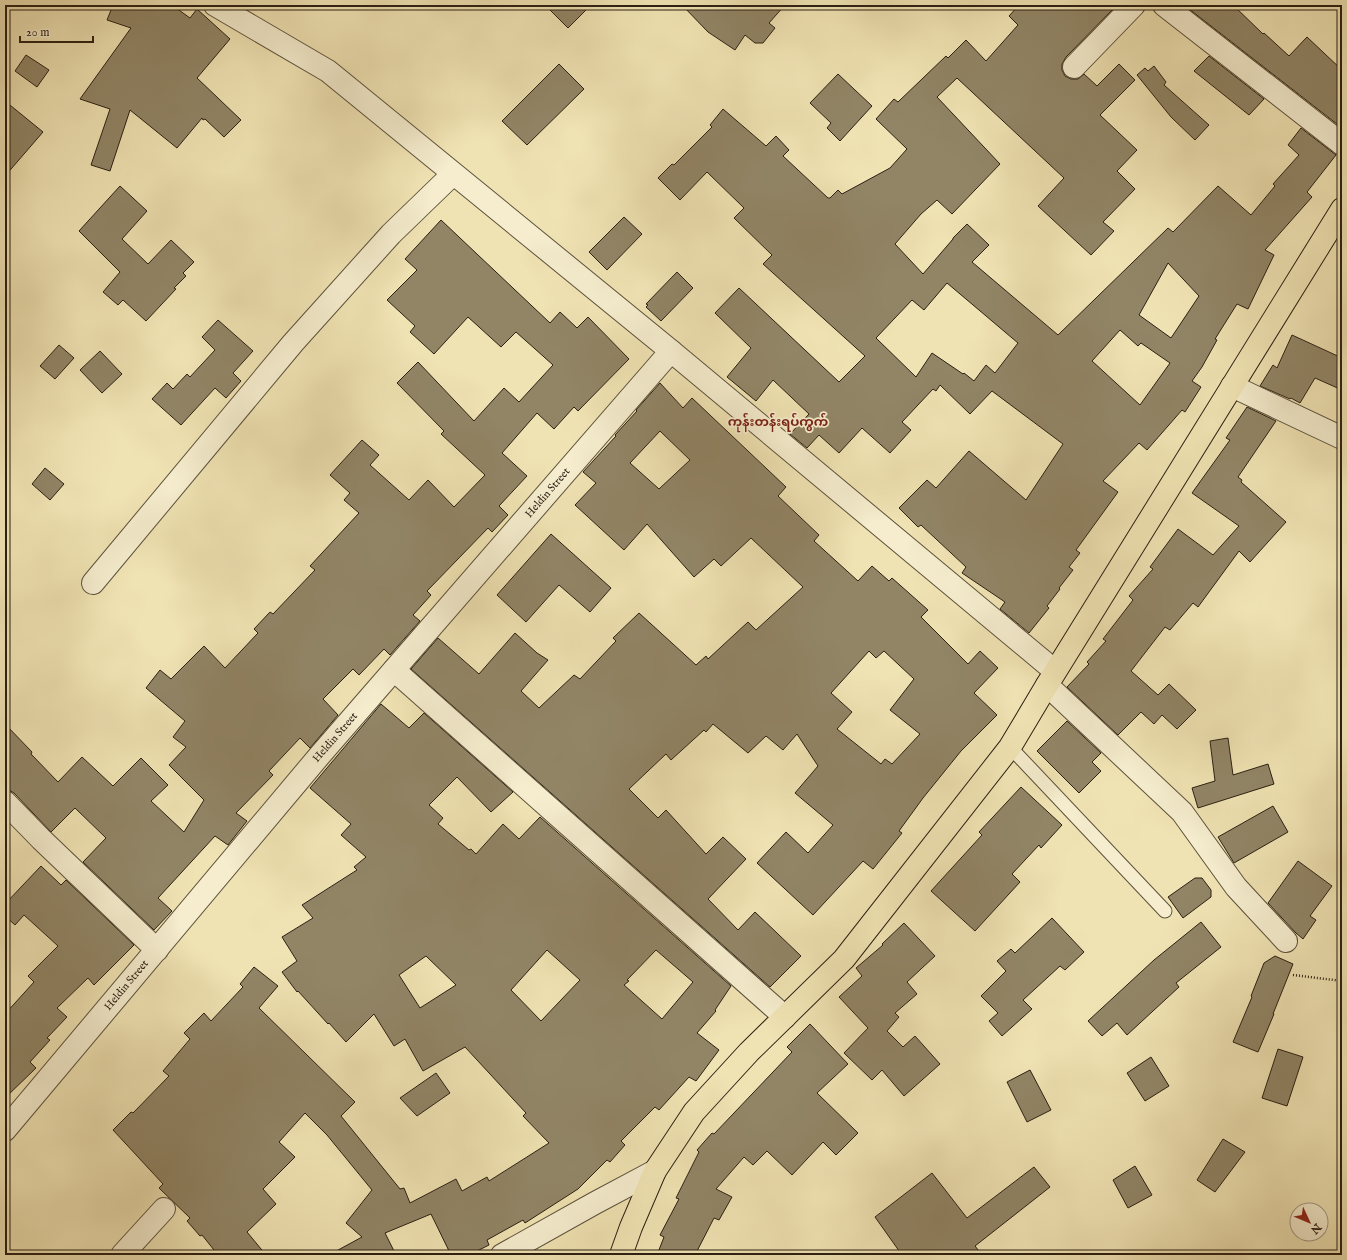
<svg xmlns="http://www.w3.org/2000/svg" width="1347" height="1260" font-family="'IM FELL English','Noto Sans Myanmar',serif">
  <style>
    .building { fill: #918566; stroke: #2b2013; fill-rule: evenodd }
    .lines { fill: none; stroke-linecap: round; stroke-linejoin: round }
    .service-casing { stroke: #5c513b; stroke-width: 15 }
    .minor-casing { stroke: #5c513b; stroke-width: 24 }
    .primary-casing { stroke: #2b2013; stroke-width: 24 }
    .path { stroke: #2b2013; stroke-width: 2.5; stroke-dasharray: 1 2; stroke-linecap: butt }
    .service { stroke: #f5edce; stroke-width: 13 }
    .minor { stroke: #f5edce; stroke-width: 22 }
    .primary { stroke: #f0e3b3; stroke-width: 22 }
    .labels { text-anchor: middle; dominant-baseline: central; stroke-width: 3.5; stroke-linejoin: round; paint-order: stroke }
    .street-label { font-size: 11px; fill: #2b2013; stroke: #f5edce }
    .quarter-label { font-size: 13px; font-weight: bold; fill: #7a1f14; stroke: #f5edce }
  </style>
  <rect width="100%" height="100%" fill="#f0e3b3"/>
  <filter id="stains"><feTurbulence type="fractalNoise" baseFrequency=".005" numOctaves="4"/><feColorMatrix values="0 0 0 0 .2 0 0 0 0 .09 0 0 0 0 .02 0 0 0 .5 -.17"/></filter>
  <radialGradient id="worn" r=".72"><stop offset=".6" stop-color="#630" stop-opacity="0"/><stop offset="1" stop-color="#630" stop-opacity=".3"/></radialGradient>
  <g class="building">
    <polygon points="113,5 172,5 190,18 197,9 230,39 197,78 241,120 224,137 205,119 203,120 202,118 177,148 130,110 110,171 91,165 110,109 80,99 131,28 107,20"/>
    <polygon points="545,5 591,5 568,28"/>
    <polygon points="682,5 785,5 769,23 775,28 763,43 755,43 745,35 735,50 708,32"/>
    <path d="M1019,5H1117L1066,57L1062,64V70L1065,76L1071,79H1078L1084,74L1097,86L1119,64L1135,80L1100,115L1137,150L1117,171L1135,189L1103,222L1114,231L1091,255L1038,206L1064,178L957,78L937,97L1000,164L952,214L937,200L921,214L895,244L923,274L953,239V238L967,224L989,245L972,262L1058,335L1168,228L1173,232L1218,186L1251,215L1275,186L1273,184L1299,155L1288,145L1301,128L1336,155L1307,192L1312,197L1265,250L1274,255L1248,309L1237,304L1215,339L1217,340L1202,367L1192,381L1201,387L1185,412L1182,410L1147,450L1139,443L1103,481L1118,492L1076,550L1080,553L1069,567L1073,570L1059,588L1060,589L1047,606L1049,608L1029,633L1000,609L1005,602L962,573L966,567L921,525L918,527L899,508L927,480L936,488L969,451L1026,500L1063,444L992,391L970,414L940,385L936,391L933,389L902,422L911,430L890,453L862,428L839,453L819,435L807,448L790,434L809,414L773,380L756,401L727,377L751,348L715,313L739,288L839,382L865,356L763,264L772,255L734,218L744,208L707,172L680,200L658,178L672,164L674,165L712,127L710,125L723,109L766,146L776,136L789,150L783,156L828,198H830L838,190L842,194L890,168L907,149L876,119L894,99L898,102L946,56L948,58L966,40L986,61L1018,25L1009,16ZM1168,263L1199,296L1171,338L1139,315ZM947,283L1018,343L995,373L986,365L974,381L964,373L963,374L932,353L916,377L876,338L912,300L924,310ZM1120,330L1138,346L1141,343L1170,363L1140,405L1092,361Z"/>
    <polygon points="1184,5 1233,5 1263,34 1264,33 1289,56 1307,37 1342,70 1342,128"/>
    <polygon points="26,55 49,70 37,87 15,71"/>
    <polygon points="1209,56 1264,99 1249,115 1194,71"/>
    <polygon points="559,64 584,89 527,145 502,121"/>
    <polygon points="1154,66 1166,82 1164,85 1209,125 1195,140 1171,117 1137,75 1145,68 1148,71"/>
    <polygon points="838,74 872,106 840,141 827,128 831,123 810,103"/>
    <polygon points="5,101 43,132 5,176"/>
    <polygon points="120,186 147,211 122,239 148,264 171,240 194,262 183,273 186,276 174,288 176,289 146,321 123,300 118,305 103,292 120,272 79,231"/>
    <polygon points="624,217 642,234 607,270 589,252"/>
    <polygon points="441,220 550,323 560,312 577,328 588,317 629,359 578,411 574,407 554,429 537,413 502,453 527,476 499,506 508,515 492,532 488,528 427,591 431,595 413,615 420,621 390,655 384,649 359,675 353,669 323,699 338,715 310,748 300,738 269,771 273,775 236,813 247,821 228,845 215,836 158,898 172,911 154,930 83,862 106,838 75,808 51,832 14,793 9,790 5,790 5,724 32,752 31,754 58,782 82,757 113,786 141,758 168,785 151,801 184,832 204,800 169,765 186,747 173,737 185,721 146,688 160,670 171,679 204,646 225,668 258,633 254,629 270,612 273,614 315,570 310,566 359,513 344,500 350,493 330,475 362,440 379,455 370,465 409,500 428,480 454,507 485,475 441,434 444,431 397,383 418,362 474,421 504,388 519,402 553,365 516,332 501,347 468,317 434,354 410,332 415,326 387,300 417,270 405,259"/>
    <polygon points="677,272 693,288 661,321 646,307 648,305 646,304"/>
    <polygon points="218,320 253,351 233,373 241,381 226,398 215,388 181,425 152,399 167,383 173,389 187,374 190,377 215,350 202,337"/>
    <polygon points="1292,335 1342,358 1342,390 1315,378 1300,403 1291,398 1290,399 1260,386 1273,365 1277,368"/>
    <polygon points="59,345 74,358 55,379 40,366"/>
    <polygon points="100,351 122,374 102,393 80,370"/>
    <path d="M660,383L683,408L692,398L786,487L778,496L819,535L814,541L858,581L872,566L889,581L892,578L928,610L921,617L968,664L980,651L998,668L974,693L997,715L961,751L923,798L899,831L902,833L873,869L863,861L813,915L757,863L786,832L808,853L833,825L795,793L818,766L797,734L783,750L766,736L748,753L713,724L706,732L704,730L671,760L666,754L629,789L658,818L666,810L706,854L723,837L746,859L708,899L738,930L755,912L801,956L770,987L411,669L438,638L479,674L515,633L537,653L548,660L521,691L539,708L574,675L580,679L616,641L613,638L639,613L696,665L706,656L708,659L748,622L756,630L803,587L751,538L721,566L714,559L694,577L647,524L624,550L575,505L596,483L583,472L616,436L615,435L637,411L636,410ZM660,431L690,460L659,489L630,463ZM869,651L876,658L884,651L914,679L890,710L920,734L892,764L885,759L881,764L837,729L852,712L831,693Z"/>
    <polygon points="1247,407 1276,421 1238,477 1242,480 1241,482 1286,522 1250,562 1239,551 1198,607 1193,603 1170,630 1165,627 1131,671 1158,695 1169,684 1196,710 1177,729 1162,715 1154,724 1141,712 1118,735 1067,687 1089,664 1087,662 1106,641 1103,639 1133,600 1129,596 1153,569 1150,567 1178,529 1213,555 1239,526 1192,493 1230,440 1226,438"/>
    <polygon points="45,468 64,484 50,500 32,484"/>
    <polygon points="551,534 611,588 590,612 559,585 526,622 497,595"/>
    <path d="M381,704L409,728L424,713L513,792L491,812L457,777L429,805L443,818L438,824L469,850L471,849L476,854L503,824L519,839L540,817L731,986L715,1010L716,1011L697,1033L719,1050L696,1081L689,1077L659,1110L655,1107L621,1141L625,1145L610,1162L607,1160L578,1189L525,1223L523,1220L487,1240L489,1245L469,1255H451L431,1214L385,1233L396,1255H329L362,1237L346,1223L372,1190L327,1135L305,1113L279,1142L295,1157L263,1189L276,1204L247,1232L266,1255H218L202,1235L200,1236L187,1221L190,1218L159,1188L163,1184L113,1130L131,1112L133,1113L169,1076L163,1071L190,1039L184,1033L204,1013L211,1021L243,987L240,984L254,967L278,986L259,1008L355,1102L341,1116L400,1189L404,1188L410,1203L456,1179L462,1191L487,1177L489,1181L549,1143L523,1116L526,1113L465,1047L423,1071L405,1039L394,1046L374,1014L346,1042L329,1023L328,1024L298,991L297,992L282,972L297,961L282,937L313,918L302,905L357,870L354,867L366,857L341,835L351,824L310,788ZM547,950L580,980L541,1021L511,990ZM656,950L693,982L662,1019L624,985L629,981L627,980ZM426,956L456,985L420,1008L399,975Z"/>
    <polygon points="1067,721 1101,753 1092,762 1101,771 1079,793 1037,751"/>
    <polygon points="1228,738 1233,775 1268,764 1274,784 1198,808 1192,788 1215,781 1210,741"/>
    <polygon points="1021,787 1062,825 1041,848 1039,845 1012,874 1020,882 975,931 931,891 982,835 979,832"/>
    <polygon points="1273,806 1288,832 1234,863 1218,837"/>
    <polygon points="1298,861 1332,886 1310,916 1316,920 1303,939 1296,933 1268,903"/>
    <polygon points="41,866 61,885 66,880 134,945 94,985 88,978 57,1008 67,1017 47,1038 50,1040 30,1062 36,1068 5,1098 5,1014 34,982 28,976 58,946 24,915 15,925 5,916 5,904"/>
    <polygon points="1195,878 1202,878 1211,890 1211,897 1183,918 1168,897"/>
    <polygon points="1052,918 1084,952 1065,970 1060,966 1023,1000 1032,1009 1002,1036 989,1021 998,1013 981,996 1006,971 997,961 1011,949 1015,953"/>
    <polygon points="1201,922 1221,947 1176,983 1179,987 1127,1035 1117,1023 1102,1036 1088,1021 1154,960"/>
    <polygon points="904,923 935,956 907,982 917,994 895,1013 899,1017 887,1031 903,1047 915,1036 940,1064 904,1096 882,1070 872,1080 844,1053 868,1028 839,997 862,976 856,968 883,945 882,944"/>
    <polygon points="1275,956 1293,964 1273,1014 1274,1014 1258,1052 1233,1042 1252,997 1251,996 1264,963"/>
    <polygon points="810,1024 848,1064 817,1093 858,1133 836,1155 823,1142 792,1175 767,1151 753,1165 744,1157 716,1189 732,1197 719,1220 714,1218 695,1255 657,1255 664,1237 660,1235 679,1199 676,1198 699,1152 697,1150 712,1133 714,1134 792,1052 787,1047"/>
    <polygon points="1278,1049 1303,1057 1287,1106 1262,1098"/>
    <polygon points="1151,1057 1169,1086 1145,1101 1127,1073"/>
    <polygon points="1030,1070 1051,1110 1027,1122 1007,1082"/>
    <polygon points="436,1073 450,1093 417,1116 400,1098"/>
    <polygon points="1223,1139 1245,1152 1215,1192 1197,1180"/>
    <polygon points="1135,1166 1152,1195 1128,1208 1113,1180"/>
    <polygon points="1034,1167 1050,1187 975,1246 982,1255 902,1255 875,1217 932,1173 967,1218"/>
  </g>
  <g class="lines">
    <defs>
      <polyline id="service" points="1010,747 1165,911"/>
      <g id="minor">
        <polyline points="215,5 328,71 671,351 1055,671"/>
        <polyline points="1164,5 1342,144"/>
        <polyline points="1074,67 1134,5"/>
        <polyline points="1232,386 1342,438"/>
        <polyline points="93,583 293,343 391,234 453,174"/>
        <polyline points="394,670 785,1017"/>
        <polyline points="1047,685 1182,812 1236,887 1286,941"/>
        <polyline points="5,802 41,839 157,950"/>
        <path id="s1" d="M5,1130L320,755L671,351"/>
        <polyline points="122,1255 164,1209"/>
        <polyline points="502,1255 595,1203 655,1171"/>
      </g>
      <polyline id="primary" points="621,1255 631,1227 655,1171 694,1112 749,1052 844,959 1010,747 1047,685 1342,209"/>
    </defs>
    <use href="#service" class="service-casing"/>
    <use href="#minor" class="minor-casing"/>
    <use href="#primary" class="primary-casing"/>
    <g class="path">
      <polyline points="1339,877 1342,878"/>
      <polyline points="1293,975 1342,981"/>
      <polyline points="1338,1028 1342,1013"/>
    </g>
    <use href="#service" class="service"/>
    <use href="#minor" class="minor"/>
    <use href="#primary" class="primary"/>
  </g>
  <g class="labels">
    <g class="street-label">
      <text stroke="none"><textPath href="#s1" startOffset="837">Heldin Street</textPath></text>
      <text stroke="none"><textPath href="#s1" startOffset="513">Heldin Street</textPath></text>
      <text stroke="none"><textPath href="#s1" startOffset="189">Heldin Street</textPath></text>
    </g>
    <g class="quarter-label">
      <text x="778" y="422">ကုန်းတန်းရပ်ကွက်</text>
    </g>
  </g>
  <rect width="1347" height="1260" fill="none" stroke="#f0e3b3" stroke-width="20"/>
  <rect x="6" y="6" width="1335" height="1248" fill="none" stroke="#2b2013" stroke-width="2"/>
  <rect x="10" y="10" width="1327" height="1240" fill="none" stroke="#2b2013"/>
  <g transform="translate(1309 1222) rotate(134)"><circle r="19" fill="#f5edce" stroke="#a49b83"/>
  <path d="M0-3L7 15L0 10L-7 15Z" fill="#8f2418"/>
  <text y="-6" font-size="11" font-weight="bold" text-anchor="middle" fill="#2b2013">N</text>
  </g>
  <path d="M20 36v6h73v-6" fill="none" stroke="#2b2013" stroke-width="2"/>
  <text x="26" y="36" font-size="12" fill="#2b2013" stroke="#f5edce" stroke-width="3" paint-order="stroke">20 m</text>
  <rect width="100%" height="100%" filter="url(#stains)"/>
  <rect width="100%" height="100%" fill="url(#worn)"/>
</svg>
